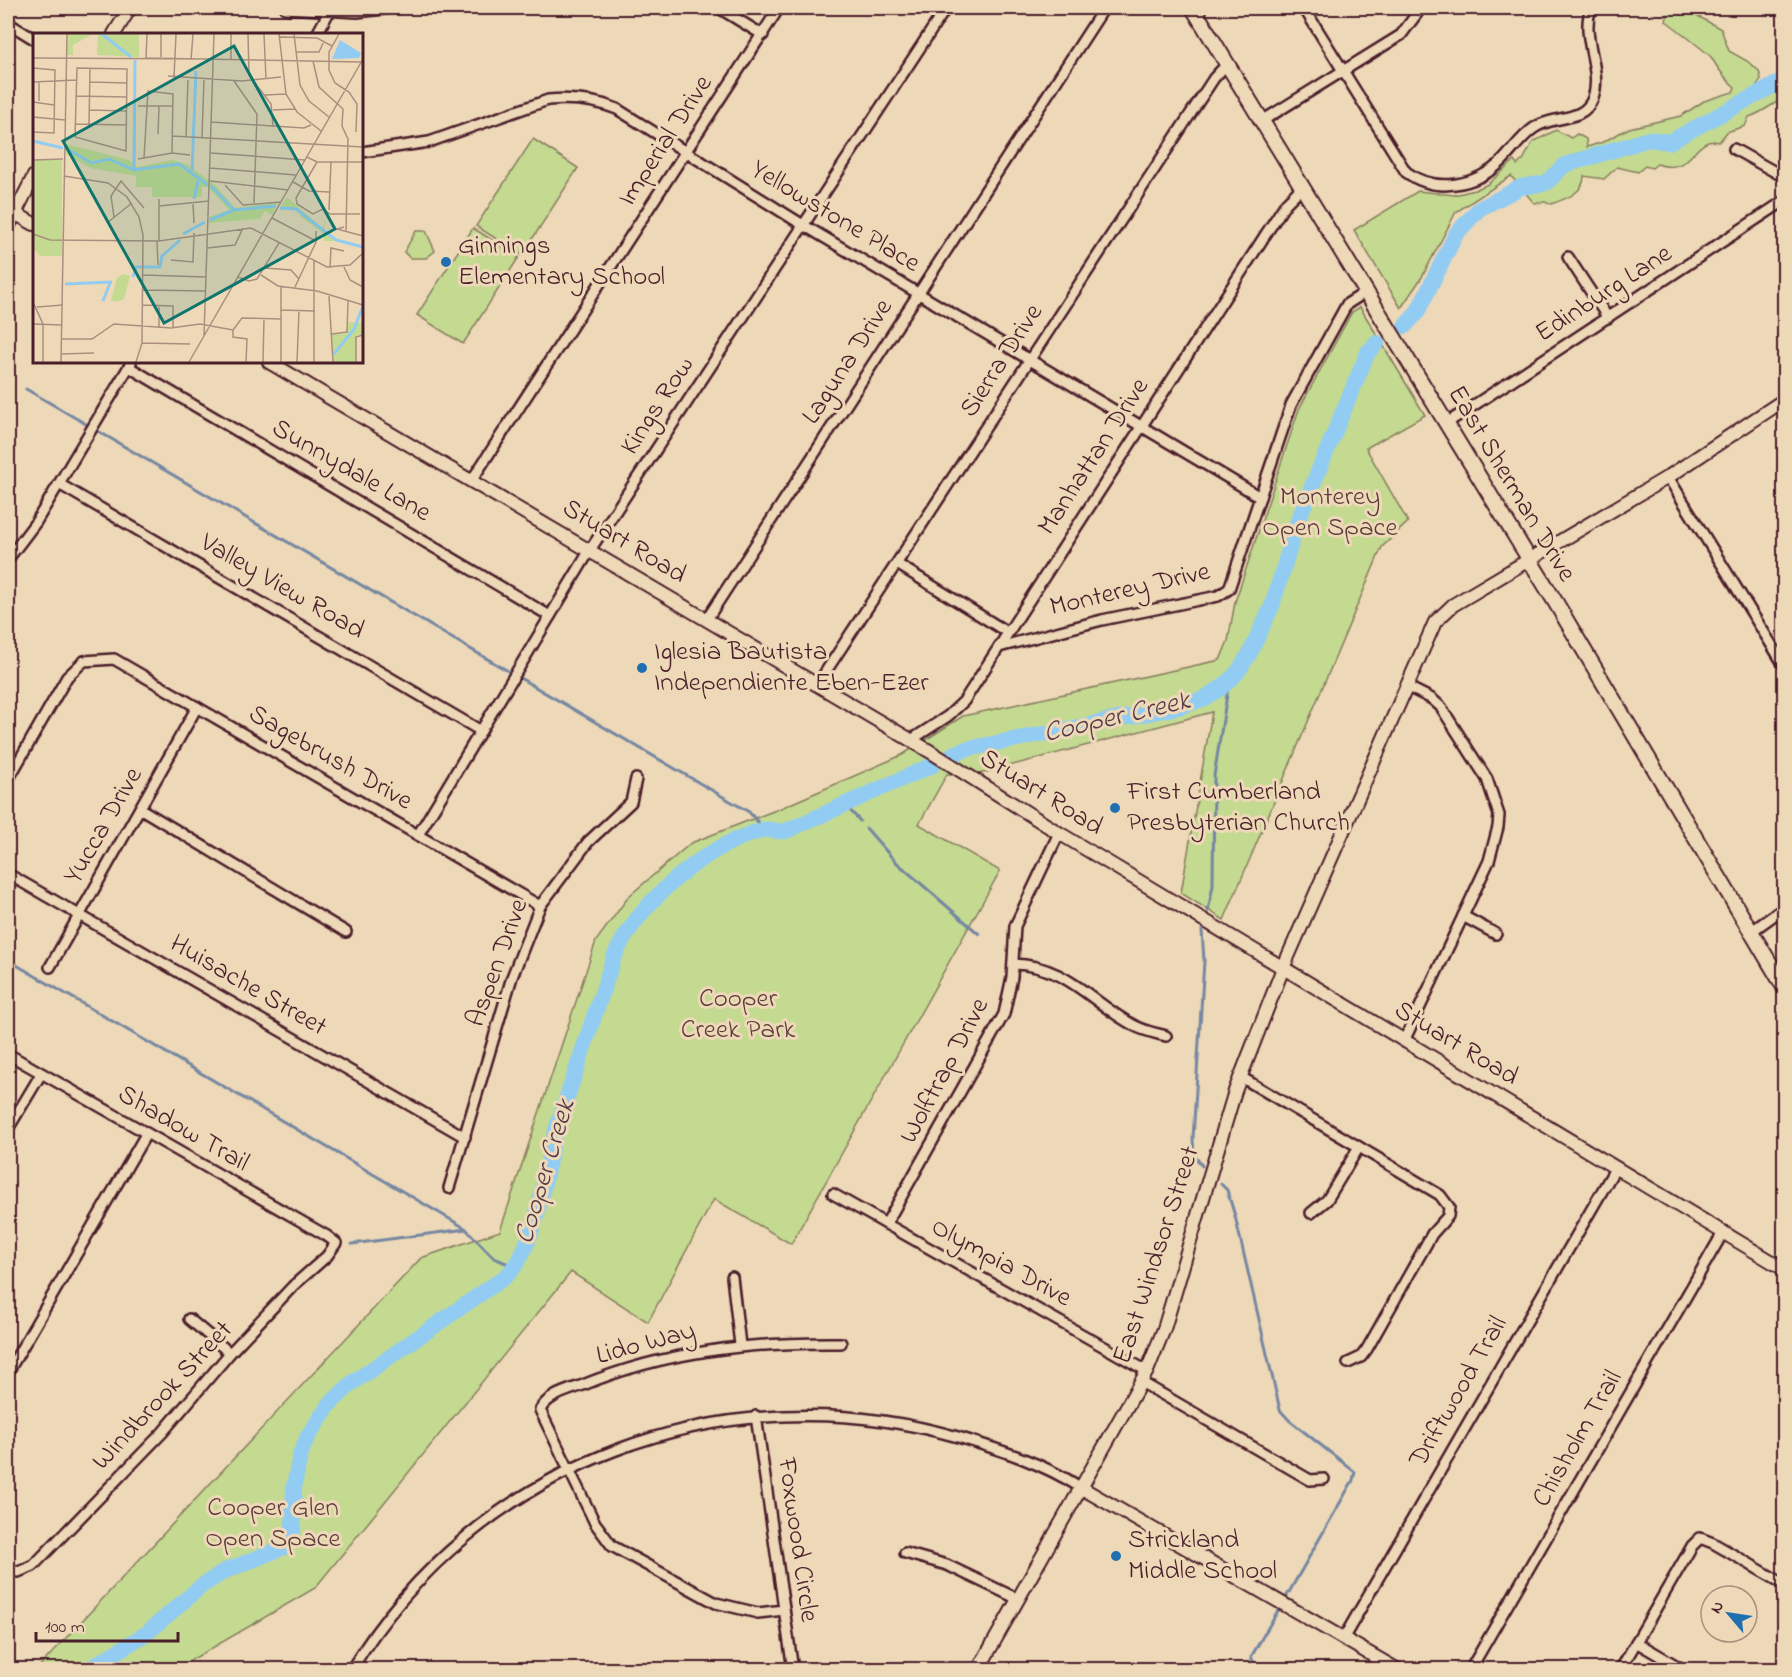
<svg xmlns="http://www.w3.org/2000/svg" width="1792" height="1677" font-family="'Indie Flower',sans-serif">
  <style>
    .green { fill: #c3da90; stroke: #867c5e; stroke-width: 1.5 }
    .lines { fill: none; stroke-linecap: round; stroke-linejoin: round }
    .stream { stroke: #7687a2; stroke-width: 3 }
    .river { stroke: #93ccf2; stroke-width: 16 }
    .minor-casing { stroke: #4a1f2b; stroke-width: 14 }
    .tertiary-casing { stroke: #4a1f2b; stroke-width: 16 }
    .secondary-casing { stroke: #4a1f2b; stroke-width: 18 }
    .minor { stroke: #edd8b7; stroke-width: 9 }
    .tertiary { stroke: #edd8b7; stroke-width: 12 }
    .secondary { stroke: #edd8b7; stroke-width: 14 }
    .poi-dot { fill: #1f6fb2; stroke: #edd8b7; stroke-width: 2 }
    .labels { text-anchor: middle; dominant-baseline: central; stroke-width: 6; stroke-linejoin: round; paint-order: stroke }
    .street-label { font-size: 27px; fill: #4a1f2b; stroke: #edd8b7 }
    .poi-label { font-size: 27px; fill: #4a1f2b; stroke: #edd8b7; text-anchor: start }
    .park-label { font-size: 27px; fill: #5c3b3a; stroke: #edd8b7 }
    .water-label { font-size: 28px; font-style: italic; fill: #553949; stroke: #edd8b7 }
    .inset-river { fill: none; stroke: #93ccf2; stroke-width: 3 }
    .inset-road { fill: none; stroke: #ac8e7f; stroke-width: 1.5 }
    .view { fill: #0f766e; fill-opacity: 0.15; stroke: #0f766e; stroke-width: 3 }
    .inset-edge { fill: none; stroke: #4a1f2b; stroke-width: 3 }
  </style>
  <rect width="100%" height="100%" fill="#edd8b7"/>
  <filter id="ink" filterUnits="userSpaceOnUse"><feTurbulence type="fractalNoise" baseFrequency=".0167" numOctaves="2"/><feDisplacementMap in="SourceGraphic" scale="12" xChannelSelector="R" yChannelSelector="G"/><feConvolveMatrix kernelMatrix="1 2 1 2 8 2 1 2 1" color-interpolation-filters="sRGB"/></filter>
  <g filter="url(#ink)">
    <g class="green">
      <path d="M1669,9L1687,10L1721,29L1729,51L1747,61L1759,71L1761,79L1756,87L1758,97L1784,82V98C1772,104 1762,113 1749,117L1745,126L1727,132L1719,142C1693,135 1693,177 1657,164L1652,168L1645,166L1638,172L1617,167L1604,179L1584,176C1584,193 1566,199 1551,204L1545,202L1534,203L1511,176L1456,212L1422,277L1401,308L1354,230L1418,191L1454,195L1475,190L1488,184L1514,161L1517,165L1523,160L1533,142L1556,130L1571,138L1577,134L1586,139L1587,147L1603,142L1629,128L1681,116L1704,101L1733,92L1735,87C1724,78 1718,69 1711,57C1709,54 1673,26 1666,21Z"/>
      <polygon points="533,139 578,168 522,255 476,226"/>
      <polygon points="473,228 519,257 463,344 417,315"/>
      <polygon points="416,231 426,231 435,251 426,258 410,258 404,252"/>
      <polygon points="1360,307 1425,415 1366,448 1408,522 1382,547 1224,920 1181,893 1212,712 979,774 947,774 919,824 1000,871 791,1244 714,1199 648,1322 571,1272 315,1588 176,1669 38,1668 421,1258 500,1231 596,941 629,896 691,843 781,808 902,755 963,716 1220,660 1228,641 1235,602 1299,409 1352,312"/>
    </g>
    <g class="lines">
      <g class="stream">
        <polyline points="26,389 749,812 764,829"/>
        <polyline points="846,806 860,821"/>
        <polyline points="866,828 895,861 979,934"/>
        <polyline points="1208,911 1213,885 1214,776 1229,682"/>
        <polyline points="8,960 465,1228 494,1258 516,1267"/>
        <polyline points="1202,1166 1194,1155 1193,1138 1204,961 1202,930"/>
        <polyline points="1221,1184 1227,1190 1235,1216 1280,1410 1289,1420 1355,1472 1353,1480 1284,1601"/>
        <polyline points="352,1244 466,1229"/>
        <polyline points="1258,1670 1251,1657 1280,1607"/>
      </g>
      <g class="river">
        <polyline points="1405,326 1417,313 1456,234 1479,209 1521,187 1546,183 1565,165 1649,139 1669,142 1784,80"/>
        <polyline points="953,754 967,749 1179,707 1203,699 1221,688 1237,673 1250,653 1272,606 1298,520 1368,352 1377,343"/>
        <path d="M87,1670L147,1633L200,1587L225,1571L284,1547L293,1530L294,1486L300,1455L308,1436L329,1405L352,1383L505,1277C538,1248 544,1170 557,1127C576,1071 595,1014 614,957C639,902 704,846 763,830C770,828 778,833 786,831L933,765"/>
      </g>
      <defs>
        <g id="minor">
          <polyline points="285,8 357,12 393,8"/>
          <polyline points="719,8 763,35"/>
          <path d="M1304,8L1406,172C1436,194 1476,186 1502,161C1513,150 1521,137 1534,128C1552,115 1584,123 1593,98C1603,69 1580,38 1591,8"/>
          <polyline points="8,23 34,39"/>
          <polyline points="317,34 331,8"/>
          <polyline points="1262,121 1401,35 1421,8"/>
          <polyline points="1734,149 1784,177"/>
          <path d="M362,152L429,142L548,100C572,98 595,100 617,109L795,220L1260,497"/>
          <polyline points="1568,257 1608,318"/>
          <polyline points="129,367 550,616"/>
          <polyline points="1447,423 1784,201"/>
          <polyline points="1668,477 1784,665"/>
          <polyline points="472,480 779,8"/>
          <polyline points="59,484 481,731"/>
          <polyline points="8,559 36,522 131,363"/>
          <polyline points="897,564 1007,632"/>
          <polyline points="707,619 1104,8"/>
          <polyline points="999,647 1102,620 1218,596 1229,589 1291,405 1347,304 1366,292"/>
          <polyline points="817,685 1214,78 1227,64"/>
          <polyline points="911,740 948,716 964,701 1286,203 1303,186"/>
          <polyline points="8,780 67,677 84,661 114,659 540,906"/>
          <polyline points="141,809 346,932"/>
          <polyline points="418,835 590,550 946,8"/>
          <polyline points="8,874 465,1137"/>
          <polyline points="1463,916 1496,934"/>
          <polyline points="1752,931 1784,908"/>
          <path d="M1013,964C1067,965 1091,1003 1135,1026C1144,1031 1155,1033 1166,1036"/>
          <polyline points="50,967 197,707"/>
          <polyline points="1404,1041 1489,861 1498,827 1499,815 1487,779 1441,707 1432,699 1406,686"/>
          <polyline points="8,1054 327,1236 336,1243 327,1256 293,1286 230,1353 162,1433 33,1566 18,1572 8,1568"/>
          <polyline points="1241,1077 1440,1195 1449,1207 1448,1216 1432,1234 1367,1349 1361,1357 1348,1363"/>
          <polyline points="8,1129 41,1074"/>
          <polyline points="449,1188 512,977 540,906 588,842 631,802 636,779"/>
          <polyline points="833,1194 1147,1371"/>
          <polyline points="1311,1213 1327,1200 1359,1147"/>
          <polyline points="886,1224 1004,1014 1012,977 1015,926 1059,833"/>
          <polyline points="732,1277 740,1345"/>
          <polyline points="189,1319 230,1353"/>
          <polyline points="8,1372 146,1134"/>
          <polyline points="1141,1382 1310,1480 1324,1479"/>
          <polyline points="756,1416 793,1670"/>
          <polyline points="905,1553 947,1565 1018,1599"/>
          <path d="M784,1610L758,1613L716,1603L612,1546L595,1523L540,1410C548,1395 567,1391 583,1385C666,1351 751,1342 841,1343"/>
          <polyline points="1343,1639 1616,1167"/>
          <polyline points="1636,1642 1684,1670"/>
          <path d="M351,1670C477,1462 727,1370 958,1437C1001,1450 1042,1463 1080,1487"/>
          <polyline points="1470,1670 1724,1231"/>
          <polyline points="1620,1670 1692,1546 1700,1538 1713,1543 1784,1584"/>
        </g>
        <g id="tertiary">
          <polyline points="114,34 130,8"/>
          <polyline points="9,210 34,224"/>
          <polyline points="8,227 34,176"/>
          <polyline points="269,362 931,752 1059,833 1784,1269"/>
          <polyline points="1080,1487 1398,1670"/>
          <polyline points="978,1670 1147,1371 1164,1329 1235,1091 1283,968 1435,622 1453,605 1668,477 1784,400"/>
        </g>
        <polyline id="secondary" points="1193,8 1556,603 1784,987"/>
      </defs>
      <use href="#minor" class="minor-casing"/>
      <use href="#tertiary" class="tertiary-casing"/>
      <use href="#secondary" class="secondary-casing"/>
      <use href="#minor" class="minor"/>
      <use href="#tertiary" class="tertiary"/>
      <use href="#secondary" class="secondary"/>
    </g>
  </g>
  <g class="poi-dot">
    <circle cx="446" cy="262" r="6"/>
    <circle cx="642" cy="668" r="6"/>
    <circle cx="1115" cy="808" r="6"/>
    <circle cx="1116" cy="1556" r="6"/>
  </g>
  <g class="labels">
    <g class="street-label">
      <text transform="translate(666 141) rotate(-57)">Imperial Drive</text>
      <text transform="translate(835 217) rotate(31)">Yellowstone Place</text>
      <text transform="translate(1604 294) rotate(-33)">Edinburg Lane</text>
      <text transform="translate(1002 361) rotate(-57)">Sierra Drive</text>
      <text transform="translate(848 362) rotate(-57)">Laguna Drive</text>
      <text transform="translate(658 406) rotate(-57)">Kings Row</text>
      <text transform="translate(1094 457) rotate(-57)">Manhattan Drive</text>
      <text transform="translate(351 471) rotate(30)">Sunnydale Lane</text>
      <text transform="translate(1511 484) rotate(59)">East Sherman Drive</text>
      <text transform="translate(624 542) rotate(31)">Stuart Road</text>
      <text transform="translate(282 587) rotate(30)">Valley View Road</text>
      <text transform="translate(1130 590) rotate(-13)">Monterey Drive</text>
      <text transform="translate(330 758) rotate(30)">Sagebrush Drive</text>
      <text transform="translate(1041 793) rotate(32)">Stuart Road</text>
      <text transform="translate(104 826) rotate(-60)">Yucca Drive</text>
      <text transform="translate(498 963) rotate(-70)">Aspen Drive</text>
      <text transform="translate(248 986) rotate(30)">Huisache Street</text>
      <text transform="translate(1456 1044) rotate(31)">Stuart Road</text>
      <text transform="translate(945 1071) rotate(-62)">Wolftrap Drive</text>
      <text transform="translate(183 1129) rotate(30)">Shadow Trail</text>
      <text transform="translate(1157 1255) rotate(-72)">East Windsor Street</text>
      <text transform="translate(1001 1263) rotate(29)">Olympia Drive</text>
      <text transform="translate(646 1344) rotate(-15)">Lido Way</text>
      <text transform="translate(1459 1392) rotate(-60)">Driftwood Trail</text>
      <text transform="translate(163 1396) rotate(-47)">Windbrook Street</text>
      <text transform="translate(1578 1439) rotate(-60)">Chisholm Trail</text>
      <text transform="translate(797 1540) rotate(82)">Foxwood Circle</text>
    </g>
    <g class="poi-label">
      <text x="458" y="246">Ginnings<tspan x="458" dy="31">Elementary School</tspan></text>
      <text x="654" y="652">Iglesia Bautista<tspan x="654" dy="31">Independiente Eben-Ezer</tspan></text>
      <text x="1127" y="792">First Cumberland<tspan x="1127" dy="31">Presbyterian Church</tspan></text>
      <text x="1128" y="1540">Strickland<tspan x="1128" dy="31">Middle School</tspan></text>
    </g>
    <g class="park-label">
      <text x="1330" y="497">Monterey<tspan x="1330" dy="31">Open Space</tspan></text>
      <text x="738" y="999">Cooper<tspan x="738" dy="31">Creek Park</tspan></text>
      <text x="273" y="1508">Cooper Glen<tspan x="273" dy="31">Open Space</tspan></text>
    </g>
    <g class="water-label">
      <text transform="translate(1117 718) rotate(-13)">Cooper Creek</text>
      <text transform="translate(546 1172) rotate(-73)">Cooper Creek</text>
    </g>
  </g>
  <g transform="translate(33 33)">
    <rect width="330" height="330" fill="#edd8b7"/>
    <path d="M35,1H106V24L64,22L65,2H58L40,12V22H34ZM33,111L96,127L104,134L139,127L154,131L182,152L202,175L245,169L239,182L232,178L227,186L176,190V184L196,177L175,154H169V164H119V154H103V143L57,135L33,121ZM0,127H29V223H7L0,215ZM254,164L289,195L294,184L290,198L306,208H291V201L267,183L268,177L248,173ZM90,241L97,243L91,266L84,269L78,267L84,245ZM315,289L330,290V302H324L323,329H300L299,301H313Z" fill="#c3da90"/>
    <path d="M307,7L328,20L326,25L299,26Z" fill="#93ccf2"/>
    <path class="inset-river" d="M69,1L98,24M0,108L30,115M32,115L59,130L76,126L101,137L146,131L175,152M101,137L102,27M159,138L163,38M178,153L201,177L243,173M161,166L165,148M247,175L263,176L303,207L330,214M177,187L201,177M150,201L172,189M100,244L103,234H127L129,223L147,207M32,251L79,249M70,268L77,250M301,321L321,296L330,273"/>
    <path class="inset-road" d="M198,1V27M215,1L216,42L238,71L240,93M231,1L233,46M246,1L253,61L264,79L288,98M261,1L267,52L276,68L296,84M306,1L296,19V37L302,50L316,59L324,71L323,99M247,4L284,5L299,13M263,19H286L291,8M128,24V1M0,25L179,26M113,25L328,29M113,25L114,1M158,27L160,1M280,28L286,54L310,76L309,93L315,106L313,198M0,35L22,37L21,100L0,99M44,35L94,36L93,118L42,104ZM135,43L209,48L248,44M141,45L143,1M201,48L224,81L221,170M0,49L43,47M57,49L94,50M232,62L253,61M43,63L94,64M6,68V49M0,69L21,72M105,73H140M56,77L94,78M240,77L262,76M0,84L32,87M178,89L271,95L278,92M42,91L94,92M56,92L57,35M125,101L126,73M139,103L330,114M153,104L155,47M169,104L171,47M178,120L272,127M274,124L284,129H330M111,125L115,58L140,61L139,120M105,126L139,120L157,122M0,127L30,126M284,129L263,165L264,171L280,181L290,176L297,181H327M177,135L263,142M31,143L75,150L94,164L106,184L110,202L109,310L103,329M177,148L255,157M260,149L276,158L296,159M192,152L210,172L248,169M160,171L161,190M126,173L176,168M296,177L298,129M81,184L78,163L88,148L111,175M239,185L283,208M74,190L99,170M311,194L304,196L330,203M0,201L17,207L126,208L218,195L294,234L317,232L330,220M124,208L125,232M126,208V166M174,215L202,212L210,195M138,227L160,229L161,200M281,228V329M311,234L317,247L330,254M232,235L258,237L266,246M297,235L298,215L311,218M110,242L173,244M228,242L245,253L284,258L330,272M205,244L216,248L224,246L246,210M262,254L283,209V198M110,257L173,258M296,263L300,329M0,269L10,291V329M110,272L140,273V295M4,274L30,272M248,277L282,278M0,291L29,292M126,295V273M200,297L209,285L248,286M200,297V304L214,306L213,329M299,301L314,299L315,268M171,303L181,1M29,306H59L81,291L138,295L167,291L200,297M109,310L157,311M28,321L61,320M28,329L34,1M156,329L330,26M230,329L231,286M248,329V254M264,329L266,278M323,329V304L330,302"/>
    <path class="view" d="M201,13L302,196L131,290L30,108Z"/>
    <rect width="330" height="330" class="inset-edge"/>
  </g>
  <rect width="1792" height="1677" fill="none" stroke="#edd8b7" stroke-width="30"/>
  <rect x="15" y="15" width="1762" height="1647" fill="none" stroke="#4a1f2b" stroke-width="2" filter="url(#ink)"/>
  <g transform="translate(1729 1614) rotate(299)"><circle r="28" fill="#edd8b7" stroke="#ac8e7f" stroke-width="1.5"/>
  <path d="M0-4.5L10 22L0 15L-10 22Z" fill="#1f6fb2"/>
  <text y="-9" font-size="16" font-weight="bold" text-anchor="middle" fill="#4a1f2b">N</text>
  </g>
  <path d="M36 1632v9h142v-9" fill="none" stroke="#4a1f2b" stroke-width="3"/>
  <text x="45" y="1632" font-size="18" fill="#4a1f2b" stroke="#edd8b7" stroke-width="4.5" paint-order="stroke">100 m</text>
</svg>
